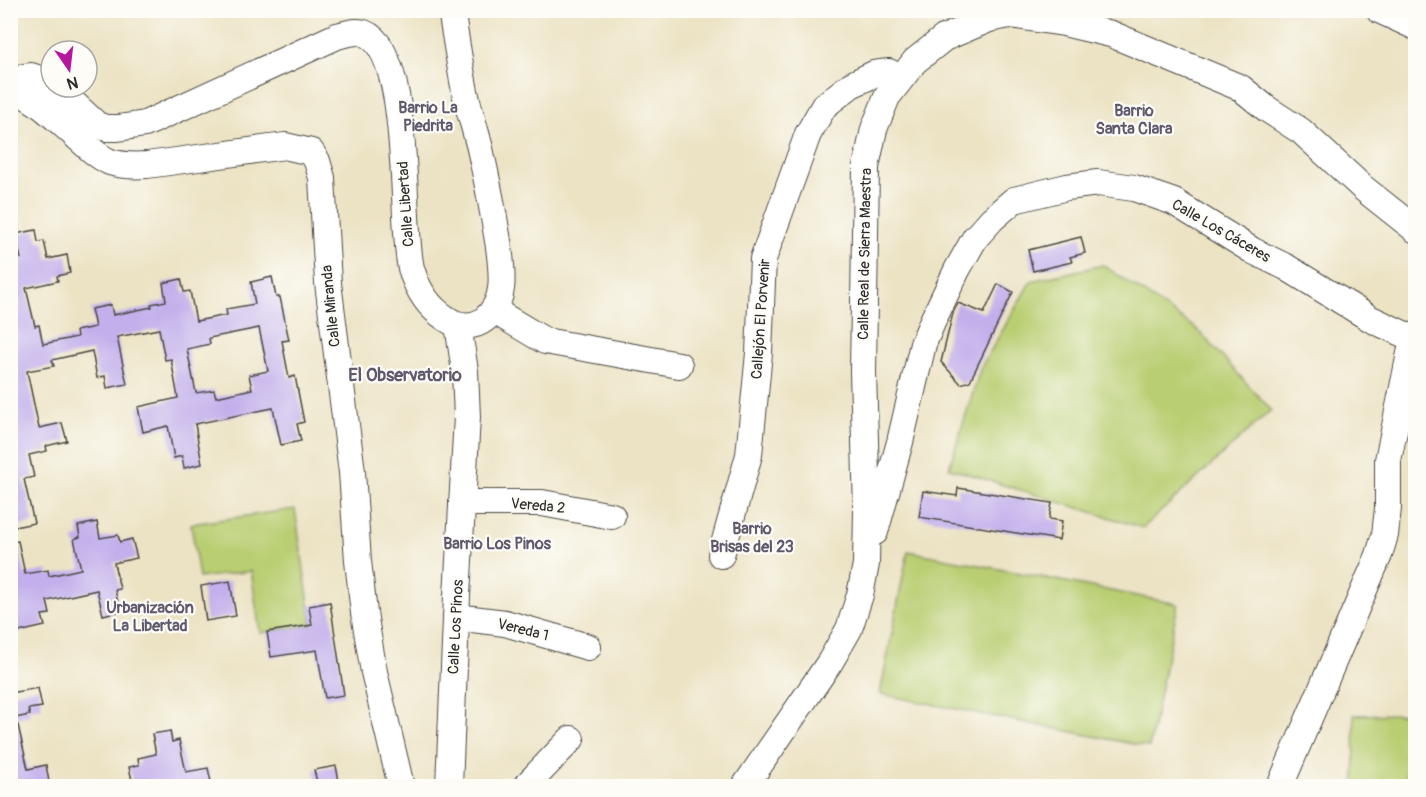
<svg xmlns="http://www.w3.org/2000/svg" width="1426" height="797" font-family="Pangolin,sans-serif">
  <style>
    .green { fill: #b9ce72; stroke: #727c4e; stroke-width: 1.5 }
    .building { fill: #c2afeb; fill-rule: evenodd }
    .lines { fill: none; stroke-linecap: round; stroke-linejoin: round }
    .minor-casing { stroke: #484742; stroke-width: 28 }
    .minor { stroke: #fff; stroke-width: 26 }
    .labels { text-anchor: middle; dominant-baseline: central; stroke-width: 4.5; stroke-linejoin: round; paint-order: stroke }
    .street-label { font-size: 15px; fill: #2b2b2b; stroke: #fdfcf7 }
    .neighbourhood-label { font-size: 16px; font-weight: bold; fill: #60596e; stroke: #fdfcf7 }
    .quarter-label { font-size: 18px; font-weight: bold; fill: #60596e; stroke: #fdfcf7 }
  </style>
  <rect width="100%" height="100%" fill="#fdfcf7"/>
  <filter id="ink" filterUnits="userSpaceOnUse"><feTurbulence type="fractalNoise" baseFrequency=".0167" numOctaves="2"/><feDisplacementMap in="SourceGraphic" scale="12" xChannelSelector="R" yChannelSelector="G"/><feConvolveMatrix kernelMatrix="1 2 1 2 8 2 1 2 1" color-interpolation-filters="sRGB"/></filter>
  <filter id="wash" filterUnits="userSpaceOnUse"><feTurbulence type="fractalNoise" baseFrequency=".008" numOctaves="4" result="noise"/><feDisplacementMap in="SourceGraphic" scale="24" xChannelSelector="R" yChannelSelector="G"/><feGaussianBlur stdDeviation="1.35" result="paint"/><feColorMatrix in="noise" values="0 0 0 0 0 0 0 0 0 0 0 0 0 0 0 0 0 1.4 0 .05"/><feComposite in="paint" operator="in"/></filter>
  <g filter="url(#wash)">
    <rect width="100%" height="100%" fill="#ece3c4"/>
    <g class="green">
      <polygon points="1103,265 1198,330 1271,410 1143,528 949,468 981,367 1031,281"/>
      <polygon points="295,509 312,625 260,633 251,571 199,578 191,524"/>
      <polygon points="908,551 1178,604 1149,747 880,694"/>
      <polygon points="1405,714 1407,786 1355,786 1354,715"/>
    </g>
    <g id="blocks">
      <g class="building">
        <path d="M36,230L38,242L44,241L48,259L67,255L70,273L57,276L58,281L26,288L35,326L39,325L43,344L77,337L76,331L95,327L91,309L111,305L113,315L152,307L151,304L166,301L163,283L181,279L184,292L190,291L196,321L227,315L226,309L255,304L251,282L272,277L276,297H280L289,340L282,341L289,378L295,376L304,422L297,424L301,441L281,445L273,408L195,424L202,464L184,468L182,456L174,458L168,426L143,432L138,407L178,398L171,359L165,360L159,329L117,337L127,384L107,388L105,376L97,378L92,351L52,360L54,366L27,371L39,428L62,423L67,441L46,446L47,451L29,455L34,477L24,479L34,523L10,528V330H14L10,313V250H18L21,259L15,234ZM259,328L268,371L249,375L252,389L216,397L214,390L196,393L187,349L210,344L209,338Z"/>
        <polygon points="1081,237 1085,253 1070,257 1072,262 1033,271 1028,250"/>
        <polygon points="998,284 1013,292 970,381 961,384 941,362 953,313 958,303 984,313"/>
        <polygon points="958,488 1052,503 1049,519 1062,521 1059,540 919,517 923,491 957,496"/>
        <polygon points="97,522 100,538 118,535 120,542 132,539 137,558 114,563 120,589 115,590 120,611 103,615 97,590 47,601 50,614 42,615 45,626 10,634 10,542 18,541 25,574 48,570 49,576 81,569 74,539 80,537 78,526"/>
        <polygon points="230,581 236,616 206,621 201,586"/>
        <polygon points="330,602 344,695 325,698 317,650 271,657 267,632 312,625 309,606"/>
        <polygon points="38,688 42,707 28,709 30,715 10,719 10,693"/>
        <polygon points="18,725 28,769 46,765 49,782 39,784 40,786 10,786 10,726"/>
        <polygon points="170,731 172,742 179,740 186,772 208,768 212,786 155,786 155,780 133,785 129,767 139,765 138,758 156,754 152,734"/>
        <polygon points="336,766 340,786 318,786 314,770"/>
      </g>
    </g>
  </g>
  <g filter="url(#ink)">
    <use href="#blocks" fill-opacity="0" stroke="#484742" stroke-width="1.5"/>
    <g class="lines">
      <defs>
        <g id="minor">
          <polyline points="1379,10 1416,27"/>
          <polyline points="10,79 31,76 51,83"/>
          <path d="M56,87L97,125L106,128H118L145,124L337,36C346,34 356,30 364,33C413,51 400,223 411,268C417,289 429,308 447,319C458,327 474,328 485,319C507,301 502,272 499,247C494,216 488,184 481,153C477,134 470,115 466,96C460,68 456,39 451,10"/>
          <path d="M10,88C37,98 56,119 77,137C87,146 98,157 110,162C123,166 134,166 147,165L285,146L311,152L317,161L322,178L328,283L352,472L358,561L364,613L374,672L401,786"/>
          <polyline points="493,310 545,341 679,365"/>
          <polyline points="462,503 542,503 612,516"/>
          <polyline points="875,532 900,442 923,344 934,318 957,270 975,238 992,219 1014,200 1067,187 1098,183 1134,188 1174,202 1253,251 1286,267 1371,319 1416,340"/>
          <polyline points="721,555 749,455 759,353 763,259 808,134 824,106 851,85 874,74 889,72 900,79"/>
          <polyline points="456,617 505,623 588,647"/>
          <polyline points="449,786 457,596 467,417 465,371 458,325"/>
          <polyline points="526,786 571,739"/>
          <polyline points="745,786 830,662 849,629 860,595 866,564 867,510 863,372 866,167 874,129 887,97 915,61 944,38 989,19 1010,15 1064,23 1111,34 1241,88 1267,109 1301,131 1363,188 1416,230"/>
          <polyline points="1280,786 1379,555 1385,535 1388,508 1388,460 1413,339"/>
        </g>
      </defs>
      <use href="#minor" class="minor-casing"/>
      <use href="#minor" class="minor"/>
    </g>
  </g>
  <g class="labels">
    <g class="street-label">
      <text transform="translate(406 204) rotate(-94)">Calle Libertad</text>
      <text transform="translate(1221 231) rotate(30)">Calle Los Cáceres</text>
      <text transform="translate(865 254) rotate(-89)">Calle Real de Sierra Maestra</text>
      <text transform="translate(331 306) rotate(-96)">Calle Miranda</text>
      <text transform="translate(761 319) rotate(-86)">Callejón El Porvenir</text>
      <text transform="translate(538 506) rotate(5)">Vereda 2</text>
      <text transform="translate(456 627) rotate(-87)">Calle Los Pinos</text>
      <text transform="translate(523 630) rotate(14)">Vereda 1</text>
    </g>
    <g class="neighbourhood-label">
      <text x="428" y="108">Barrio La<tspan x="428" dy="18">Piedrita</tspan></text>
      <text x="1134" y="111">Barrio<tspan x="1134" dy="18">Santa Clara</tspan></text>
      <text x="752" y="529">Barrio<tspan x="752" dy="18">Brisas del 23</tspan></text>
      <text x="497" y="544">Barrio Los Pinos</text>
      <text x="150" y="608">Urbanización<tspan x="150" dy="18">La Libertad</tspan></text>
    </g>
    <g class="quarter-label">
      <text x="405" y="375">El Observatorio</text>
    </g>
  </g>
  <rect width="1426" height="797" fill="none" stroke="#fdfcf7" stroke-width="36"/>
  <g transform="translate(69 69) rotate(166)"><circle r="28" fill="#fdfcf7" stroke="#a9a8a5" stroke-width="1.5"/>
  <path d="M0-4.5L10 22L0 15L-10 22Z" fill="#b5179e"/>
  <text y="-9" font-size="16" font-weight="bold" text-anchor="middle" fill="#2b2b2b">N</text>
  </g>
</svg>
